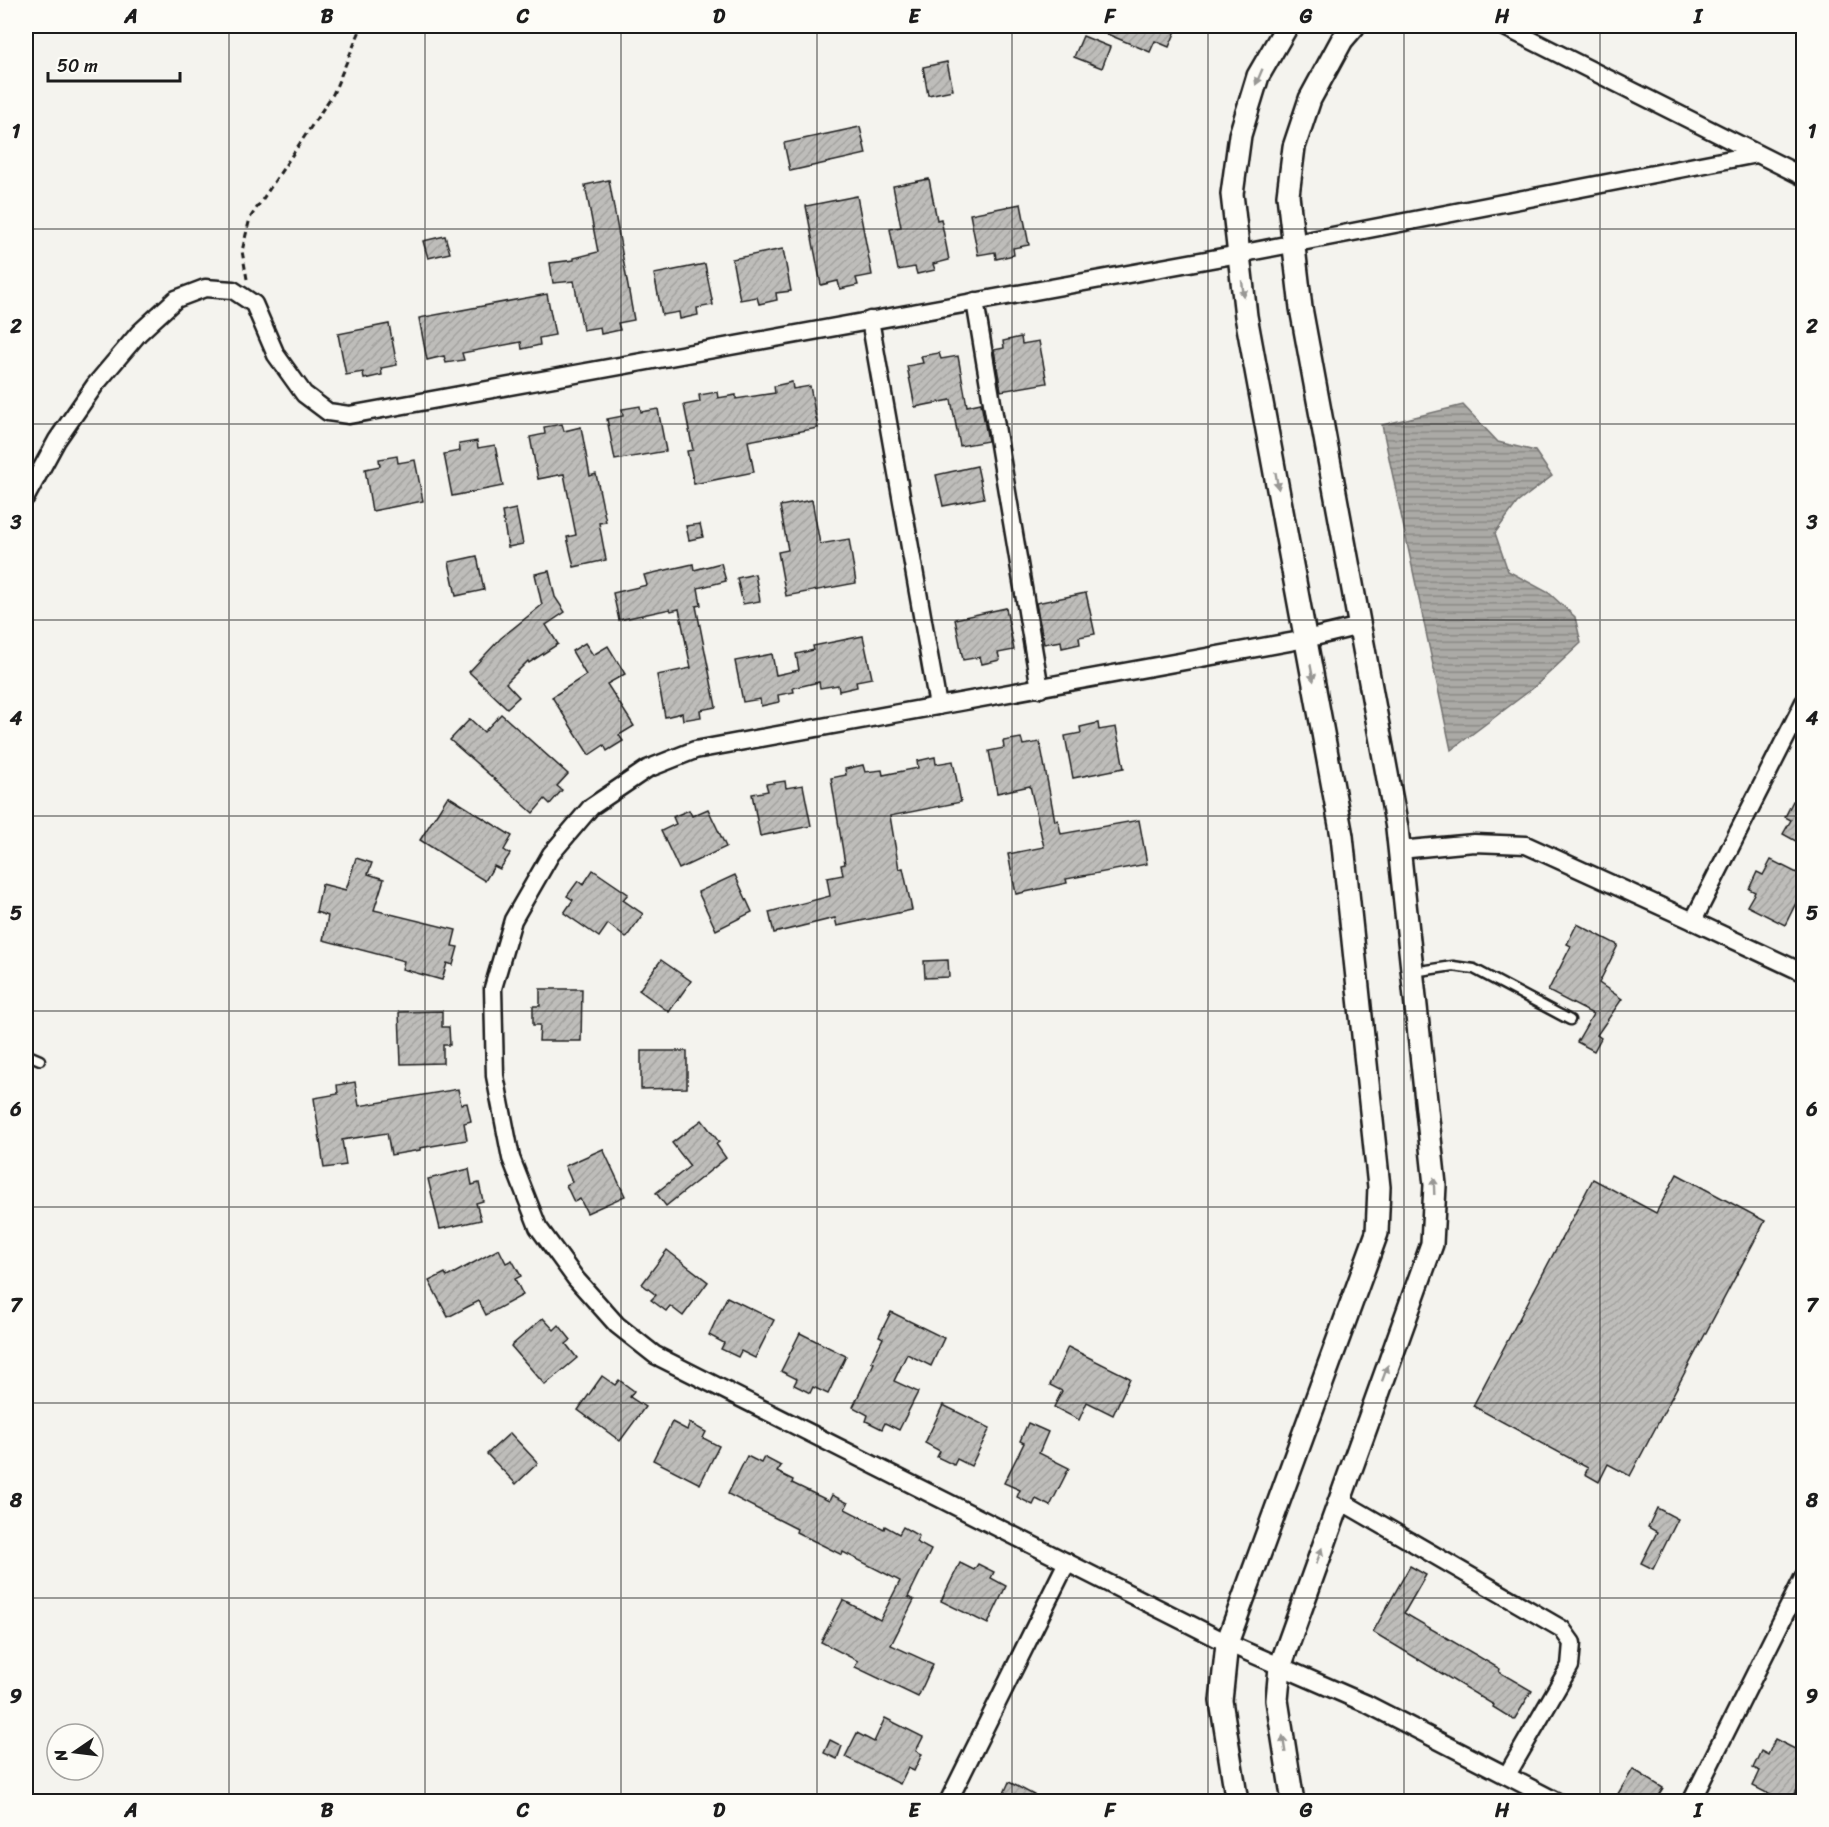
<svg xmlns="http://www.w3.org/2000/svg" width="1829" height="1827" font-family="Sriracha,sans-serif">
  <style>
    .water { fill: url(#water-rules); stroke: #72716f; stroke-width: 1.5 }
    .building { fill: url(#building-hatch); stroke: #1c1c1c; stroke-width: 1.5 }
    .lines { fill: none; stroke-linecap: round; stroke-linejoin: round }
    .service-casing { stroke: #1c1c1c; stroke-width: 13 }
    .minor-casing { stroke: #1c1c1c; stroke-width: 21 }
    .tertiary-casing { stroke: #1c1c1c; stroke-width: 26 }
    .path { stroke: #1c1c1c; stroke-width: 3; stroke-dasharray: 6 4.5; stroke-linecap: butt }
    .service { stroke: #fdfcf7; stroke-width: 8 }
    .minor { stroke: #fdfcf7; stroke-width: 16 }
    .tertiary { stroke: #fdfcf7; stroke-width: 21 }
    .oneway { fill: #989794 }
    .grid { fill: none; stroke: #1c1c1c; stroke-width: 1.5; stroke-opacity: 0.55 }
    .neatline { fill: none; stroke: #1c1c1c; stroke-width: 2 }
    .grid-label { font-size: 20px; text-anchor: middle; font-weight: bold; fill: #1c1c1c }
  </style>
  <defs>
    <pattern id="water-rules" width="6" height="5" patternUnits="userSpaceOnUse" patternTransform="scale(1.5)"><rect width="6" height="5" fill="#abaaa6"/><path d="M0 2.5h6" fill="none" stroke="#8a8a86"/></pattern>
    <pattern id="building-hatch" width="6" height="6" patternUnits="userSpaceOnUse" patternTransform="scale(1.5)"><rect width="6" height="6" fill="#bebdba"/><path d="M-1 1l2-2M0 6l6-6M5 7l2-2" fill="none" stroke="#a3a29f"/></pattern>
  </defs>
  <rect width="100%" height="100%" fill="#f4f3ee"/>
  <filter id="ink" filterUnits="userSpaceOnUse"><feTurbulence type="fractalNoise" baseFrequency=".0167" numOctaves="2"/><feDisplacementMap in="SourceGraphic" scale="12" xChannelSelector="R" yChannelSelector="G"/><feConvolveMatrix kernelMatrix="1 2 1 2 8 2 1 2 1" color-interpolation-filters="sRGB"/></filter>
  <g filter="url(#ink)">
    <polygon class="water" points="1463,405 1498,442 1535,451 1552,476 1517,503 1495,533 1508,571 1549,593 1575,617 1581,643 1532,689 1451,750 1382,425"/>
    <g class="building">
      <polygon points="1088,26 1178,26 1169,47 1155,41 1150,52"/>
      <polygon points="1083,36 1110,47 1102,68 1074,57"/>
      <polygon points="947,62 953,90 928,95 923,67"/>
      <polygon points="860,127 866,154 790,171 784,143"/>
      <polygon points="929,179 937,220 941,219 949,260 933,264 935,270 917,274 915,267 898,270 890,229 901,227 893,186"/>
      <polygon points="609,180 634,320 618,323 620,330 601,334 600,327 583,330 574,281 553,283 550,263 574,260 574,258 598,252 585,185"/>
      <polygon points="857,196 872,275 856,278 858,285 840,289 838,281 821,285 806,206"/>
      <polygon points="1021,204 1029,245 1013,248 1014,255 996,259 995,252 978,255 970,214"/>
      <polygon points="445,236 450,253 428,258 423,241"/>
      <polygon points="783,249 791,291 776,293 777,300 759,304 757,297 740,300 732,259"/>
      <polygon points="705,264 713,305 697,308 698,315 680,319 679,312 662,315 654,274"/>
      <polygon points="547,294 555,335 539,338 540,345 522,349 521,342 462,353 464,360 446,363 444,356 427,360 419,318"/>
      <polygon points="389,324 397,365 381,368 382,375 364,379 363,372 346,375 338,334"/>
      <polygon points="1021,337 1022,344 1039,341 1047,383 1001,391 994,350 1004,348 1003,341"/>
      <polygon points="939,353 941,359 958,356 967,406 981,403 988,441 960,446 951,400 915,407 907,366 923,363 921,356"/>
      <polygon points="792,382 793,389 810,386 818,428 748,441 754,472 694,484 687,451 693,450 684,405 700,402 699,395 717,392 718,398 736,395 736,399 775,393 774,386"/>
      <polygon points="640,406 641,412 658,409 666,451 615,460 607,419 623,416 622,409"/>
      <polygon points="562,424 564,431 581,427 590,476 596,474 606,522 599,523 606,560 574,567 567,537 576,535 564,474 538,479 530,437 545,434 544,427"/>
      <polygon points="477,441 478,448 495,445 503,486 452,496 444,454 460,451 459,444"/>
      <polygon points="397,456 398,463 415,460 423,501 372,511 365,469 380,466 379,459"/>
      <polygon points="977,466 984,498 943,506 936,475"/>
      <polygon points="812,500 820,544 849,539 856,583 786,596 778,552 788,550 780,506"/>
      <polygon points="516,509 523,544 508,547 502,512"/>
      <polygon points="700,524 703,537 689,540 686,526"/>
      <polygon points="477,556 484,590 456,596 449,562"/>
      <polygon points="721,563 726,581 698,588 701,605 696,606 716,707 700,710 701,717 683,720 682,713 665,717 657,675 691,668 679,609 671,611 670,609 619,620 613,593 647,585 644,575 693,564 694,570"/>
      <polygon points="549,571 555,597 565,612 546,625 558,644 529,663 528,661 506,683 519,697 507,708 469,672 501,638 542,605 535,574"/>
      <polygon points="755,574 760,601 743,604 737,578"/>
      <polygon points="1086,593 1095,634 1079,637 1080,644 1062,648 1061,641 1044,644 1036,603"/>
      <polygon points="1006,608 1014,650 998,653 1000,660 982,664 980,657 963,660 955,619"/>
      <polygon points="863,636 872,678 856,681 857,687 839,691 838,685 820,688 819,682 793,688 794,692 778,695 779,702 761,706 760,699 743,702 735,661 772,654 776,675 799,670 796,654 814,650 813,646"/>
      <polygon points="585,643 593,655 608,646 625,674 607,684 634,726 619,735 623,741 607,751 604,745 589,755 552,697 586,675 572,651"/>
      <polygon points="501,714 568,774 557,786 562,790 550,804 545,799 533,813 450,740 470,719 484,732"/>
      <polygon points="1098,723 1099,730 1116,727 1124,768 1073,778 1065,736 1081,733 1080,727"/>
      <polygon points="1021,738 1023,745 1040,742 1055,821 1058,820 1061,834 1139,820 1147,864 1066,879 1067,883 1016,894 1008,854 1044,847 1030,786 997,793 989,751 1004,748 1003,741"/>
      <polygon points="935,757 936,764 953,761 961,802 890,816 899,869 903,868 912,910 837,926 835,918 774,933 769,912 830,896 827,878 843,875 841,865 845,864 831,778 846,775 845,769 863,765 865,772 882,770 883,775 918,768 917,761"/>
      <polygon points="785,781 786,788 803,785 811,826 760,836 752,794 768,791 766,784"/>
      <polygon points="448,796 512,836 504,850 510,854 500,869 494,866 485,881 420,840"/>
      <polygon points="1803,796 1803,845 1783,834 1791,820 1785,817 1793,801 1799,804"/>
      <polygon points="708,809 726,847 679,869 661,831 676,824 673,817 689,810 692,816"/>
      <polygon points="356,858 372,863 368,874 384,879 374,910 456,930 452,946 458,947 453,965 447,963 442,980 402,969 404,961 323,940 328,916 316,912 322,884 346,890"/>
      <polygon points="1771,860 1803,876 1803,889 1785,925 1747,906 1755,892 1749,889 1757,872 1763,875"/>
      <polygon points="593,870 628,894 623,900 643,914 626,938 608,924 599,937 564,913 573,900 567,896 578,881 583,885"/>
      <polygon points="735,875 752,912 716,930 698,892"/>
      <polygon points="1577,924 1618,945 1599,983 1622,999 1597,1035 1601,1038 1594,1051 1577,1042 1593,1014 1548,991 1571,946 1567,944"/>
      <polygon points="661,960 691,981 669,1012 639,990"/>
      <polygon points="948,960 949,977 925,978 924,961"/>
      <polygon points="540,989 582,989 581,1041 539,1041 540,1025 533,1025 533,1006 540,1006"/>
      <polygon points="442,1011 442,1027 449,1027 450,1045 443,1045 443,1063 401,1064 399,1012"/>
      <polygon points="641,1051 687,1051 687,1088 641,1089"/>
      <polygon points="355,1082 359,1106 458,1089 461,1104 467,1103 471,1121 464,1123 467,1140 420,1148 420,1150 391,1155 387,1133 342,1140 346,1165 324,1168 314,1098 338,1094 337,1085"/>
      <polygon points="702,1120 719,1142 716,1144 726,1158 666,1206 656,1193 690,1166 672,1143"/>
      <polygon points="603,1149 625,1196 587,1213 580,1199 574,1202 566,1185 572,1182 565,1166"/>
      <polygon points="469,1169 472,1185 479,1183 483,1201 476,1203 481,1220 440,1229 428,1179"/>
      <polygon points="1677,1174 1765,1221 1630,1476 1608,1464 1599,1482 1585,1474 1588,1468 1473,1406 1593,1179 1656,1213"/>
      <polygon points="499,1249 506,1263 512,1260 521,1276 515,1279 523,1295 486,1315 479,1301 448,1317 429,1281 445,1273 447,1277"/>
      <polygon points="667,1250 708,1282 683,1316 670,1306 666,1311 651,1300 656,1295 642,1284"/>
      <polygon points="727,1297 774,1320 755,1358 741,1351 738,1357 721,1349 724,1343 709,1335"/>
      <polygon points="891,1312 944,1338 931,1366 907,1354 894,1381 918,1392 899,1430 885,1423 882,1429 866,1421 868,1415 853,1407 874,1363 871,1362 883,1338 879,1336"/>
      <polygon points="543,1318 554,1330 559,1325 571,1340 566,1344 577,1358 545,1385 511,1346"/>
      <polygon points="800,1333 846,1356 828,1394 813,1387 810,1393 794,1385 797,1379 781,1371"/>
      <polygon points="1068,1347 1130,1378 1113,1415 1087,1402 1079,1420 1054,1407 1062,1391 1050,1385"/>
      <polygon points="602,1376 615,1385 619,1380 634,1391 630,1397 645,1407 620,1441 578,1410"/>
      <polygon points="943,1405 990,1428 971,1466 957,1459 954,1465 937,1457 940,1451 925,1443"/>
      <polygon points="672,1422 687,1430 690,1423 706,1432 703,1438 719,1446 700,1484 653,1460"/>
      <polygon points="1028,1423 1048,1432 1039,1453 1069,1468 1050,1506 1036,1499 1033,1505 1017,1497 1020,1490 1004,1483 1024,1443 1020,1441"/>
      <polygon points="510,1433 538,1463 516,1484 487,1454"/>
      <polygon points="747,1456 761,1463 764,1457 781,1466 777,1472 793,1480 792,1483 829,1501 832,1495 848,1503 845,1509 884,1529 885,1526 899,1534 903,1527 919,1536 916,1542 931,1550 908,1597 914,1600 891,1645 933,1664 918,1697 855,1667 858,1661 821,1642 843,1600 880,1620 900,1581 843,1552 842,1555 796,1532 797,1529 728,1494"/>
      <polygon points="1657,1508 1678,1519 1653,1569 1641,1563 1657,1532 1648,1527"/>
      <polygon points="960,1563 974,1570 978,1564 994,1572 991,1578 1006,1586 988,1624 941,1601"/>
      <polygon points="1410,1566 1426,1575 1404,1613 1500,1669 1499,1672 1532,1691 1514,1720 1493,1707 1494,1705 1373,1632"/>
      <polygon points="885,1718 923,1737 916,1751 922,1754 914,1771 908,1768 900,1784 845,1757 857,1733 874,1742"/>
      <polygon points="1775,1739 1803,1753 1803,1777 1791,1802 1784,1802 1753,1786 1760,1771 1753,1768 1761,1751 1768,1755"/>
      <polygon points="830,1740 842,1746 837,1759 824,1753"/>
      <polygon points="1633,1769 1663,1788 1654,1802 1613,1802"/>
      <polygon points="1009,1782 1047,1802 1000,1802"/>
    </g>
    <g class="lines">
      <defs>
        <g id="service">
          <polyline points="1413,972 1453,966 1474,969 1570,1020"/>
          <polyline points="26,1054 40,1060"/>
        </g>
        <g id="minor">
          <polyline points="1503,26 1804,177"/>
          <polyline points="975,301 1040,689"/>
          <polyline points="870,320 938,706"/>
          <polyline points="26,497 57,440 95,385 139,333 176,299 205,288 233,290 254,304 276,355 304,394 328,412 349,415 1239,254 1757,154"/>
          <polyline points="1360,626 1306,639 695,750 647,769 591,807 551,854 513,920 493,988 495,1076 511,1158 538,1227 576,1279 617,1325 655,1355 1227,1643 1367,1704 1558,1802"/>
          <polyline points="1399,850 1474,843 1526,845 1693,921 1804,702"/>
          <polyline points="1693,921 1804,973"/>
          <polyline points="1339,1500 1562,1629 1572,1643 1570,1666 1507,1775"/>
          <polyline points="948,1802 1067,1562"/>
          <polyline points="1691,1802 1804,1576"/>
        </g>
        <g id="tertiary">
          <polyline points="1237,1802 1221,1701 1227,1643 1377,1233 1379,1187 1342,836 1246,316 1232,194 1240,135 1258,76 1287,26"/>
          <polyline points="1293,1802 1277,1700 1280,1667 1432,1244 1435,1185 1397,828 1301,308 1288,195 1294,147 1310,99 1342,40 1354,26"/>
        </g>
      </defs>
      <use href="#service" class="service-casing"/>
      <use href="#minor" class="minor-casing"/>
      <use href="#tertiary" class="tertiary-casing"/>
      <polyline class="path" points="247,279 242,251 250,218 333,94 362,26"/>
      <use href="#service" class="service"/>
      <use href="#minor" class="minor"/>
      <use href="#tertiary" class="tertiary"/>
    </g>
    <defs><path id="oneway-solid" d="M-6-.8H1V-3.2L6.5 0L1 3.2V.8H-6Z" transform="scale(1.5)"/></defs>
    <g class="oneway">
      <use href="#oneway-solid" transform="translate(1259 77) rotate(113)"/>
      <use href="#oneway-solid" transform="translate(1243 289) rotate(83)"/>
      <use href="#oneway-solid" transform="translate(1277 481) rotate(80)"/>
      <use href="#oneway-solid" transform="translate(1312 673) rotate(79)"/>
      <use href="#oneway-solid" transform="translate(1434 1186) rotate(-92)"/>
      <use href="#oneway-solid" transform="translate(1385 1373) rotate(-70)"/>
      <use href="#oneway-solid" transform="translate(1319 1556) rotate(-70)"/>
      <use href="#oneway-solid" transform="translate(1284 1744) rotate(-99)"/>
    </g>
  </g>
  <path class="grid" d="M229,26V1802M425,26V1802M621,26V1802M817,26V1802M1012,26V1802M1208,26V1802M1404,26V1802M1600,26V1802M26,229H1804M26,424H1804M26,620H1804M26,816H1804M26,1011H1804M26,1207H1804M26,1403H1804M26,1598H1804"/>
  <rect width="1829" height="1827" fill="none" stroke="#fdfcf7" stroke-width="66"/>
  <g transform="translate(75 1752) rotate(256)"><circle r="28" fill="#fdfcf7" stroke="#a3a29f" stroke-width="1.5"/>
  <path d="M0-4.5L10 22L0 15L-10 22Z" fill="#1c1c1c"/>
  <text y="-9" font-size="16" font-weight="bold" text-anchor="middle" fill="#1c1c1c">N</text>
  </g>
  <path d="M48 72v9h132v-9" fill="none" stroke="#1c1c1c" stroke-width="3"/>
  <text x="57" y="72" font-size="18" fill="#1c1c1c" stroke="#fdfcf7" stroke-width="4.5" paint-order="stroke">50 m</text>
  <rect x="33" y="33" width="1763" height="1761" class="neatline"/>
  <g class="grid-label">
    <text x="131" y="23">A</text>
    <text x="327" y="23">B</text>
    <text x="523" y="23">C</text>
    <text x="719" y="23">D</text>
    <text x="914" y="23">E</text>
    <text x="1110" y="23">F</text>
    <text x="1306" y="23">G</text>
    <text x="1502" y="23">H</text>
    <text x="1698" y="23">I</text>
    <text x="16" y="138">1</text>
    <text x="1812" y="138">1</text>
    <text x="16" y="333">2</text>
    <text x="1812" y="333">2</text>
    <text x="16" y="529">3</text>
    <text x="1812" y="529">3</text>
    <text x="16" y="725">4</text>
    <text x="1812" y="725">4</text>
    <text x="16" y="920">5</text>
    <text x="1812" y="920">5</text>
    <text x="16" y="1116">6</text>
    <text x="1812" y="1116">6</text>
    <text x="16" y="1312">7</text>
    <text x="1812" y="1312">7</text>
    <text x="16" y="1507">8</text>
    <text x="1812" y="1507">8</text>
    <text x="16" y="1703">9</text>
    <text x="1812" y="1703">9</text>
    <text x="131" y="1817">A</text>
    <text x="327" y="1817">B</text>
    <text x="523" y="1817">C</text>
    <text x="719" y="1817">D</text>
    <text x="914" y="1817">E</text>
    <text x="1110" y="1817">F</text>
    <text x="1306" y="1817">G</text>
    <text x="1502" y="1817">H</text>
    <text x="1698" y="1817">I</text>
  </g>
</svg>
